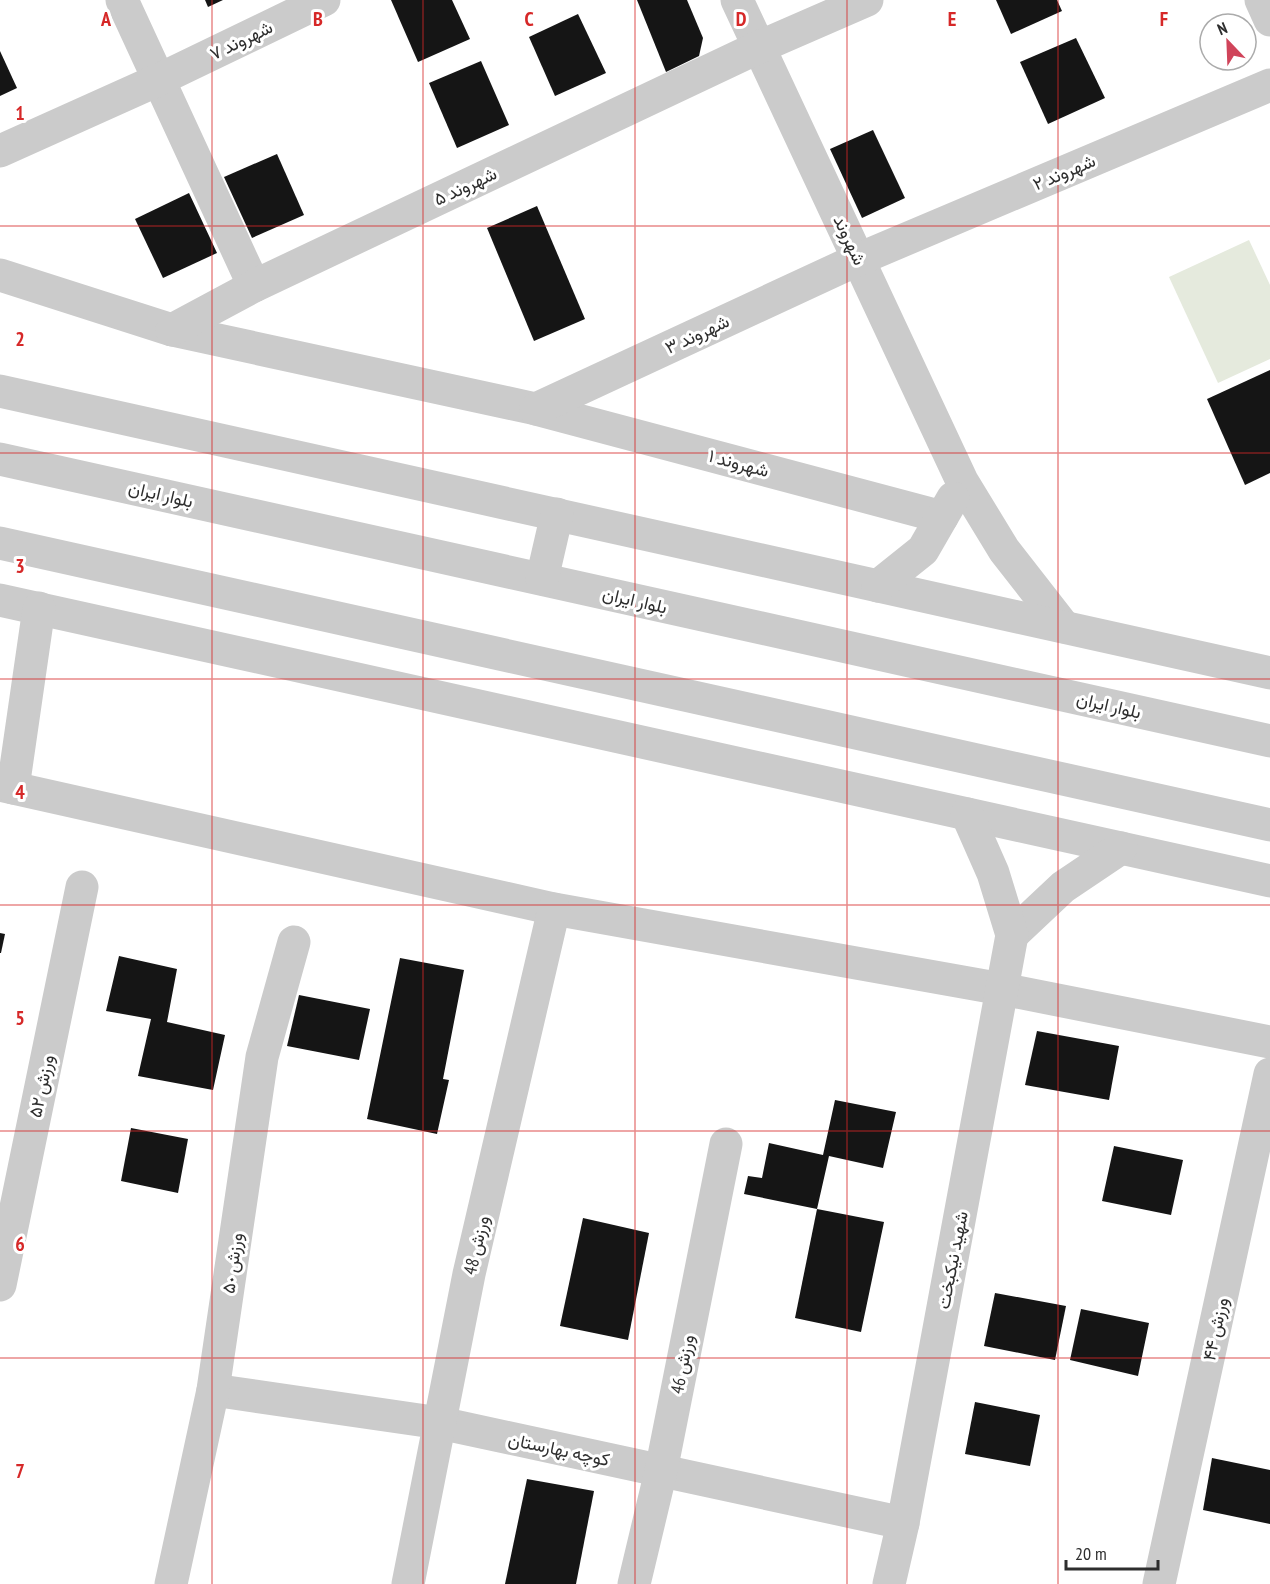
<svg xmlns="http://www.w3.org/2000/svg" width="1270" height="1584" font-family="'PT Sans Narrow',Vazirmatn,sans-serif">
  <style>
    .green { fill: #e5eadd }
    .building { fill: #151515 }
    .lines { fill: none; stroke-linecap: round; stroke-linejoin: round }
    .minor { stroke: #cbcbcb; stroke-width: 33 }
    .grid { fill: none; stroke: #d62828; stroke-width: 1.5; stroke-opacity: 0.55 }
    .labels { text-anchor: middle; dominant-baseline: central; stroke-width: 6; stroke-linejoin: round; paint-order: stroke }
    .street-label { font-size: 18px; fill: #2e2e2e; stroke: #fff }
    .grid-label { font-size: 20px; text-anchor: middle; font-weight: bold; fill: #d62828; stroke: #fff; stroke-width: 6; stroke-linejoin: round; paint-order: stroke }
  </style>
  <rect width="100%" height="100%" fill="#fff"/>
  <polygon class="green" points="1249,240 1270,285 1270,359 1218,383 1169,277"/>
  <g class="building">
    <polygon points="205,0 223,0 208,7"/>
    <polygon points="391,0 452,0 470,39 418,62"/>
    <polygon points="637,0 687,0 703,38 699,56 666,72"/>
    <polygon points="996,0 1057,0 1062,11 1011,34"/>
    <polygon points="578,14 606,73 555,96 529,37"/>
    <polygon points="1076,38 1105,98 1048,124 1020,62"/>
    <polygon points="0,51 17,88 0,96"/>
    <polygon points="481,61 509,125 457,148 429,83"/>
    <polygon points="873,130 905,198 862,218 830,149"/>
    <polygon points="277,154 304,215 252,238 224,177"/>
    <polygon points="189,193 217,253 163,278 135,219"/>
    <polygon points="537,206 585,319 534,341 487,228"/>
    <polygon points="1270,370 1270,473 1245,485 1207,399"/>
    <polygon points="0,933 5,934 1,953 0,953"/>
    <polygon points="119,956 177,969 167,1022 225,1035 213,1090 138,1076 151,1019 106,1011"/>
    <polygon points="400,958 464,970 443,1079 449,1080 437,1134 367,1119"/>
    <polygon points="299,995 370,1009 359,1060 287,1046"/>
    <polygon points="1037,1031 1119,1046 1109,1100 1025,1085"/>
    <polygon points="835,1100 896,1112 883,1168 829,1156 817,1209 744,1194 748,1176 762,1178 769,1143 823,1155"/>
    <polygon points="131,1128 188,1139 178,1193 121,1181"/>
    <polygon points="1114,1146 1183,1160 1171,1215 1102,1201"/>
    <polygon points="817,1209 884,1222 861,1332 795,1318"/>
    <polygon points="583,1218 649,1233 628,1340 560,1326"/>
    <polygon points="995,1293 1066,1306 1055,1360 984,1346"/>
    <polygon points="1081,1309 1149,1323 1138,1376 1070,1360"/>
    <polygon points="975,1402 1040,1415 1030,1466 965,1454"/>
    <polygon points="1212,1458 1270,1470 1270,1524 1203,1510"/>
    <polygon points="527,1479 594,1491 576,1584 505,1584"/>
  </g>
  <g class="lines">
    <g class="minor">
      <polyline points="122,0 254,286"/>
      <polyline points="737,0 962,481 1004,550 1064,627"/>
      <polyline points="1261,0 1270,20"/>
      <polyline points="0,151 158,80 324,0"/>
      <polyline points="0,275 172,330 536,409 942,517"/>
      <polyline points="172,330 254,286 759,47 867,0"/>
      <polyline points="0,391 1270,673"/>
      <polyline points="536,409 859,259 1270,85"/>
      <polyline points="0,459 1270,741"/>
      <polyline points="0,543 1270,825"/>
      <polyline points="542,579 557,514"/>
      <polyline points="878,586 923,550 953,498"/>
      <polyline points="0,600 1270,881"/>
      <polyline points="0,785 554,909 1002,989 1270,1042"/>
      <polyline points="13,788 39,608"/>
      <polyline points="1012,935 1063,887 1121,848"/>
      <polyline points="0,1285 82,887"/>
      <polyline points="213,1390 440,1423 903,1523"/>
      <polyline points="171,1584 213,1390 262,1057 294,942"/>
      <polyline points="408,1584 469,1274 554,909"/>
      <polyline points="634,1584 661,1471 726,1144"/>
      <polyline points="889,1584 903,1523 1012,935 993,873 967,814"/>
      <polyline points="1159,1584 1270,1074"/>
    </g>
  </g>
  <path class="grid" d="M212,0V1584M423,0V1584M635,0V1584M847,0V1584M1058,0V1584M0,226H1270M0,453H1270M0,679H1270M0,905H1270M0,1131H1270M0,1358H1270"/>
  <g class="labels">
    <g class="street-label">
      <text transform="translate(241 40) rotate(-26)">شهروند ۷</text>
      <text transform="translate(1064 172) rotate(-23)">شهروند ۲</text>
      <text transform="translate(465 186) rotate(-25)">شهروند ۵</text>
      <text transform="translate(850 240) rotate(65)">شهروند</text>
      <text transform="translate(697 334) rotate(-25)">شهروند ۳</text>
      <text transform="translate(739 463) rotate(15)">شهروند ۱</text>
      <text transform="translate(161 494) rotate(13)">بلوار ایران</text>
      <text transform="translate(635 600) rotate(13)">بلوار ایران</text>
      <text transform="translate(1109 705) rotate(13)">بلوار ایران</text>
      <text transform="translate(41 1086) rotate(-78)">ورزش ۵٢</text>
      <text transform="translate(476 1245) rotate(-77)">ورزش 48</text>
      <text transform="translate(952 1260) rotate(-79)">شهید نیکبخت</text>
      <text transform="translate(232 1263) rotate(-82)">ورزش ۵٠</text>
      <text transform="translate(1215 1329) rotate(-78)">ورزش ۴۴</text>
      <text transform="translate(682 1364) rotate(-79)">ورزش 46</text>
      <text transform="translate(559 1449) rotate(12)">کوچه بهارستان</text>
    </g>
  </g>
  <g class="grid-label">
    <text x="106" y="26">A</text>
    <text x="318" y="26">B</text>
    <text x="529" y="26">C</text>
    <text x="741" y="26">D</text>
    <text x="952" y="26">E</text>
    <text x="1164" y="26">F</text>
    <text x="20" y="120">1</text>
    <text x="20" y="346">2</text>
    <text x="20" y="573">3</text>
    <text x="20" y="799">4</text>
    <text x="20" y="1025">5</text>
    <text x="20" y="1251">6</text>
    <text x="20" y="1478">7</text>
  </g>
  <g transform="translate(1228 42) rotate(337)"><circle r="28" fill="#ffffff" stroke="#ababab" stroke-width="1.5"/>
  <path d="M0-4.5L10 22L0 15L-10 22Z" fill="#d0445a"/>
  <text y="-9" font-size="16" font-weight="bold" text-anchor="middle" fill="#2e2e2e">N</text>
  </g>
  <path d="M1066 1560v9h92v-9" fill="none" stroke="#2e2e2e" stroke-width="3"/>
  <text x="1075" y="1560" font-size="18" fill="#2e2e2e" stroke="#ffffff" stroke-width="4.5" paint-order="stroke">20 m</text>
</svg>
